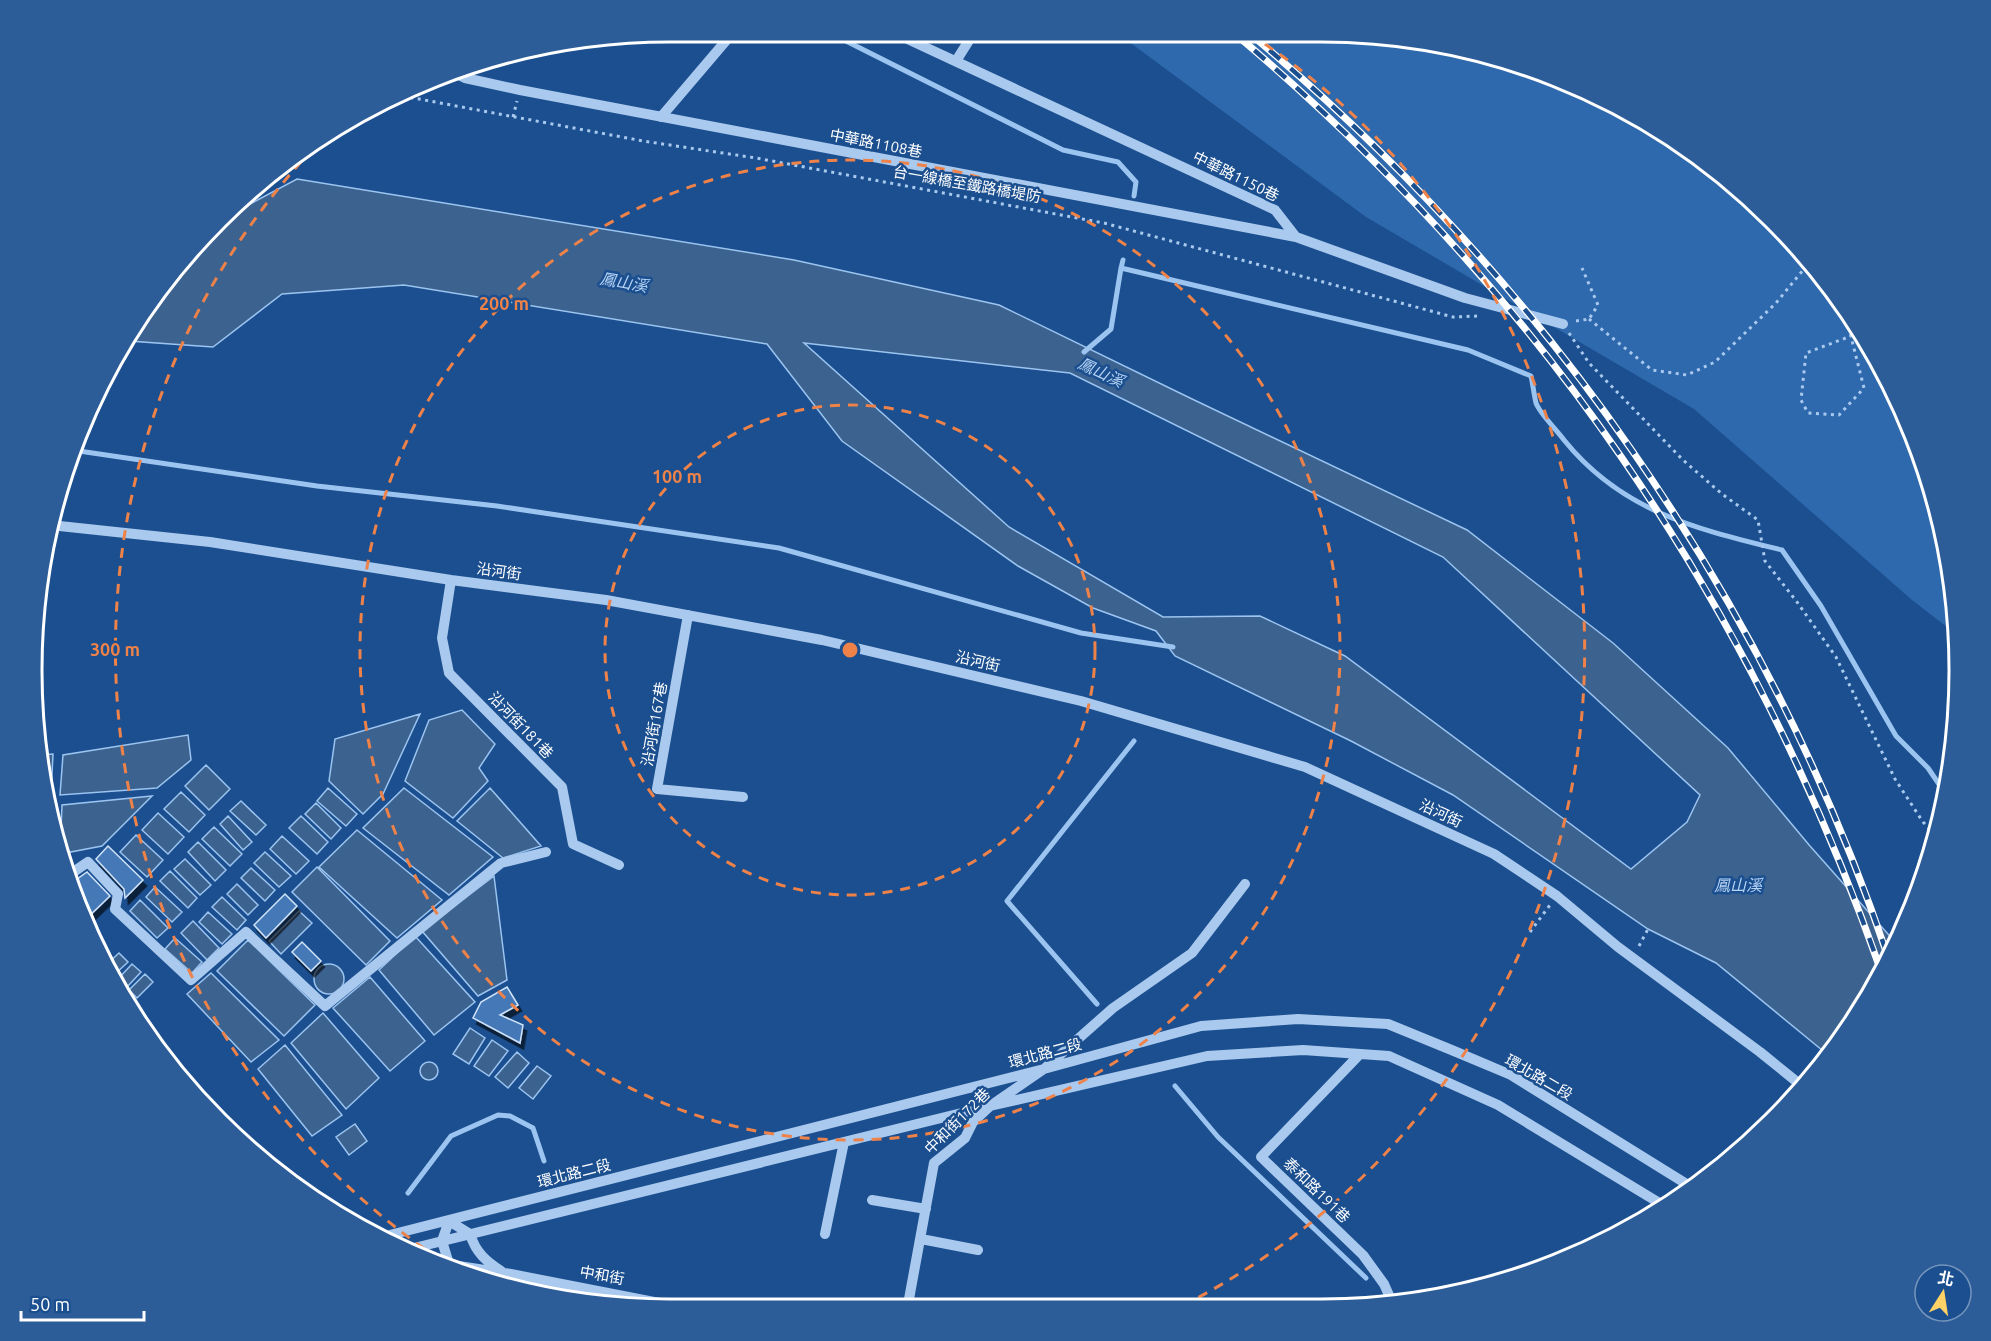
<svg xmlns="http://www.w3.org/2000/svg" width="1991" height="1341" viewBox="0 0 1991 1341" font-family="Ubuntu,'Noto Sans TC',sans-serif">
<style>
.green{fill:#2e69ad}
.water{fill:#3c6290;stroke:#9cc4f0;stroke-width:1.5;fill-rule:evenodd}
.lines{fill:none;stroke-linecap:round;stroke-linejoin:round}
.stream{stroke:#9cc4f0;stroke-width:5}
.building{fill:#4478b7;stroke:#cfe3fa;stroke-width:1.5;filter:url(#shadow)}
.path{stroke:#a9c9ee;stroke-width:3;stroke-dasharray:3 4.5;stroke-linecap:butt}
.minor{stroke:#a9c9ee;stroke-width:10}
.rail-casing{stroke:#fff;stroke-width:7}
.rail{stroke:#1b4f8f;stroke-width:4.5;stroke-dasharray:14;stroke-linecap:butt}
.ring{fill:none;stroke:#ee8249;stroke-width:3;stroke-dasharray:10 8}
.labels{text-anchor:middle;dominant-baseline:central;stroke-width:5;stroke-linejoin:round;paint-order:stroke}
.street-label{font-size:15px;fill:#fff;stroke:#1b4f8f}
.water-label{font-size:16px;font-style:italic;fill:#b5d3f5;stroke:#1b4f8f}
.rim{fill:none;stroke:#fff;stroke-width:3}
.centre{fill:#ee8249;stroke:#1b4f8f;stroke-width:3}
.ring-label{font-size:18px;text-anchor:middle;font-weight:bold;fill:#ee8249;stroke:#1b4f8f;stroke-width:5;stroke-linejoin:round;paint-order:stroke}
</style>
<defs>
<filter id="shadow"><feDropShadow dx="3.5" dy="6" stdDeviation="0" flood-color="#0009"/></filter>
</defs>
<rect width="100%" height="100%" fill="#1b4f8f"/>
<path class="green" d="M1320,32l125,12 158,54 106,65 63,55 80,97 59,111 36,120 9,88 -44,-34 -218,-191 -328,-192 -249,-184z"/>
<path class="water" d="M297,179l497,81 205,45 191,93 277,132 146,113 115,105 82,98 86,97 -44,82 -24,30 -112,-92 -68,-34 -195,-134 -102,-54 -176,-85 -19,-25 -63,-23 -75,-42 -176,-125 -75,-97 -363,-59 -122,9 -69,53 -84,-6 35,-60 58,-62zM804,343l266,30 373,184 257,238 -13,27 -56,47 -286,-213 -85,-40 -97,1 -154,-90z
M462,710l33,34 -16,24 9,13 -35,37 -48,-37 24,-61z
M420,714l-37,80 -20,20 -34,-33 6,-42z
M188,735l3,25 -34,28 -97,7 3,-40z
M53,754l-2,41 -7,1 -3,-41z
M206,765l24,24 -21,21 -24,-24z
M328,788l29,26 -11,12 -29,-25z
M404,788l89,69 -44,38 -86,-67z
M490,788l51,58 -38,12 -46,-37z
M181,792l24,23 -16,17 -25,-23z
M152,796l-50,50 -42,8 2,-49z
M241,801l25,24 -10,10 -26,-24z
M316,803l25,25 -10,11 -26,-25z
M158,813l26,24 -16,17 -26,-24z
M228,816l24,26 -9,8 -23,-26z
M301,816l27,26 -11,12 -28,-26z
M214,827l28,27 -12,12 -28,-27z
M357,830l85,70 -45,38 -78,-71z
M136,835l27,25 -16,17 -27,-25z
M282,836l27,25 -13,13 -26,-25z
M198,842l28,28 -11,11 -27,-29z
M265,852l26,24 -12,11 -25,-24z
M185,859l26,26 -11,10 -26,-26z
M317,867l73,74 -24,24 -74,-73z
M251,868l24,22 -10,11 -24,-23z
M170,871l27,27 -9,10 -28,-27z
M494,876l13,104 -29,16 -56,-65z
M237,884l21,21 -10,10 -21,-21z
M155,887l27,25 -10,10 -26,-25z
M222,897l24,23 -9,10 -25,-23z
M140,900l28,28 -11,10 -27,-27z
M299,911l13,12 -31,31 -12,-13z
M208,912l24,22 -10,10 -23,-22z
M193,921l26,27 -12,12 -26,-27z
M415,936l60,66 -41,33 -55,-65z
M175,938l27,24 -10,11 -27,-24z
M248,940l67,65 -31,31 -67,-65z
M119,953l9,9 -14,13 -8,-10z
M132,964l9,8 -14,15 -9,-8z
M314 979a15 15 0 1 1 30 0a15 15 0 1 1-30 0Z
M211,973l68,67 -28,22 -64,-68z
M145,974l8,8 -16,16 -8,-8z
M370,977l55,64 -35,30 -57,-63z
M323,1013l56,65 -33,31 -55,-66z
M470,1028l15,10 -16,26 -16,-10z
M492,1040l16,11 -19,25 -15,-10z
M285,1045l57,70 -30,21 -54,-67z
M517,1052l12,11 -21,25 -13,-11z
M420 1071a9 9 0 1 1 18 0a9 9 0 1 1-18 0Z
M537,1066l14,10 -18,23 -14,-11z
M355,1124l12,17 -18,14 -13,-18z"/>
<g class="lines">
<path class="stream" d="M834,35l229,115 55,12 18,20 -2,14
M1123,260l-2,8 347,82 63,26c2,9 3,19 5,27 4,11 21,27 28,37 58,72 133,89 218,110l39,56 75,130 32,32 19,28
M1084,352l27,-23 10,-61
M72,450l245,36 180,20 282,42 302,85 92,14
M1097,1004l-90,-103 127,-160
M1175,1086l43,51 148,141
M408,1193l43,-57 47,-21 12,1 23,12 11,33"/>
</g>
<path class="building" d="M108,846l35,34 -18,18 -1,-9 -28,-30z
M87,872l23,24 -25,24 -16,-35z
M285,894l12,12 -31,32 -12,-13z
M302,942l19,19 -10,10 -19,-19z
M507,987l11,18 -18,10 23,10 -3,18 -47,-25 8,-16z"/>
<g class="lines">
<path class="path" d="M403,96l240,45 113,17 348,65 349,94 25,-1
M513,117l4,-16
M1843,305l21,83 -25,27 -31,-2 -7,-13 5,-47 45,-17
M1589,319l63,51 35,5 28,-13 61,-59 32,-39 3,1
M1576,321l13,-2 9,-14 -16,-37
M1569,333l20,30 94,97 39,34 36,26 7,41 32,41 39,55 59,122 28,43 12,13
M1530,932l20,-27
M1639,946l9,-17"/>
<path class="minor" d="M899,35l376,175 21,27
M956,61l17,-27
M453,72l12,6 55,12 776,147 169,61 98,26
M661,117l69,-81
M50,525l160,17 241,38 155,20 216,40 259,61 224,66 189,87 63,42 61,51 142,105 42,34
M451,580l-9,58 7,35 113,114 11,57 46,21
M688,615l-31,174 86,8
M66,877l22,-15 30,32 -3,15 76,71 55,-48 79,74 176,-143 45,-11
M1360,1054l-99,103 102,98 21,29 8,18
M872,1200l54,9
M449,1221l21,13c6,19 16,27 31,37
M825,1234l19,-92
M378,1238l666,-169 157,-43 97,-7 90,5 66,27 57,24 182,113
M921,1239l57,11
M406,1250l584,-144 217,-50 96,-6 86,6 109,49 168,102
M449,1264l-7,-23 7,-20
M452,1265l59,9 184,36
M907,1310l27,-147 31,-25 8,-16 17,-16 54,-37 69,-61 79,-55 53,-69"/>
<defs>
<path id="rail" d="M1233,32c304,257 516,564 648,939
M1248,32c292,243 519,565 640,925"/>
</defs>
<use href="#rail" class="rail-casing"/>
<use href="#rail" class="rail"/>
</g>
<g class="ring">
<circle cx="850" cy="650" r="245"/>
<circle cx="850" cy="650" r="490"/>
<path d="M439 1259A735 735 0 0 1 326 135M1250 34A735 735 0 0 1 1178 1308"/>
</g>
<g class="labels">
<g class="street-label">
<text transform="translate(876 143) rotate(11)">中華路1108巷</text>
<text transform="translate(1236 176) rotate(26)">中華路1150巷</text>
<text transform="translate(967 184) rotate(10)">台一線橋至鐵路橋堤防</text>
<text transform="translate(499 571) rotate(8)">沿河街</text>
<text transform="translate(978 661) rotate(13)">沿河街</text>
<text transform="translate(654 724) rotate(-80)">沿河街167巷</text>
<text transform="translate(521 725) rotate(46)">沿河街181巷</text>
<text transform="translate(1441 813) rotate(25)">沿河街</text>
<text transform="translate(1045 1053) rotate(-15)">環北路二段</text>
<text transform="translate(1539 1077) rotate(30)">環北路二段</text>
<text transform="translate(957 1121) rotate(-45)">中和街172巷</text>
<text transform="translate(574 1173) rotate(-14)">環北路二段</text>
<text transform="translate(1317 1190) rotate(44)">泰和路191巷</text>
<text transform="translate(602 1275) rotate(10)">中和街</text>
</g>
<g class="water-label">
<text transform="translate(624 282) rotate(10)">鳳山溪</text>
<text transform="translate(1101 372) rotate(25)">鳳山溪</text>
<text x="1738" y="885">鳳山溪</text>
</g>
</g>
<path d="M0 0H1991V1341H0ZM670 42H1321A628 628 0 0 1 1949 670V671A628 628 0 0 1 1321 1299H670A628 628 0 0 1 42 671V670A628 628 0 0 1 670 42Z" fill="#2d5d98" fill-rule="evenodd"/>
<path class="rim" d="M670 42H1321A628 628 0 0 1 1949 670V671A628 628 0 0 1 1321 1299H670A628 628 0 0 1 42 671V670A628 628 0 0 1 670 42Z"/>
<circle cx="850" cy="650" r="9" class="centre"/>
<g class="ring-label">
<text x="504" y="310">200 m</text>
<text x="677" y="483">100 m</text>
<text x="115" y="656">300 m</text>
</g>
<g transform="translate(1943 1293) rotate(12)"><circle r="28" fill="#1b4f8f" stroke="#7695bc" stroke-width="1.5"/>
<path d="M0-4.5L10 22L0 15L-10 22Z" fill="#ffd166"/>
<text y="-9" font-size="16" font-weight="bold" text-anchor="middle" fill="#ffffff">北</text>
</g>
<path d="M21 1311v9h123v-9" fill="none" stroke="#ffffff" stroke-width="3"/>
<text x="30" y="1311" font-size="18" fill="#ffffff" stroke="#1b4f8f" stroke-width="4.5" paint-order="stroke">50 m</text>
</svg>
